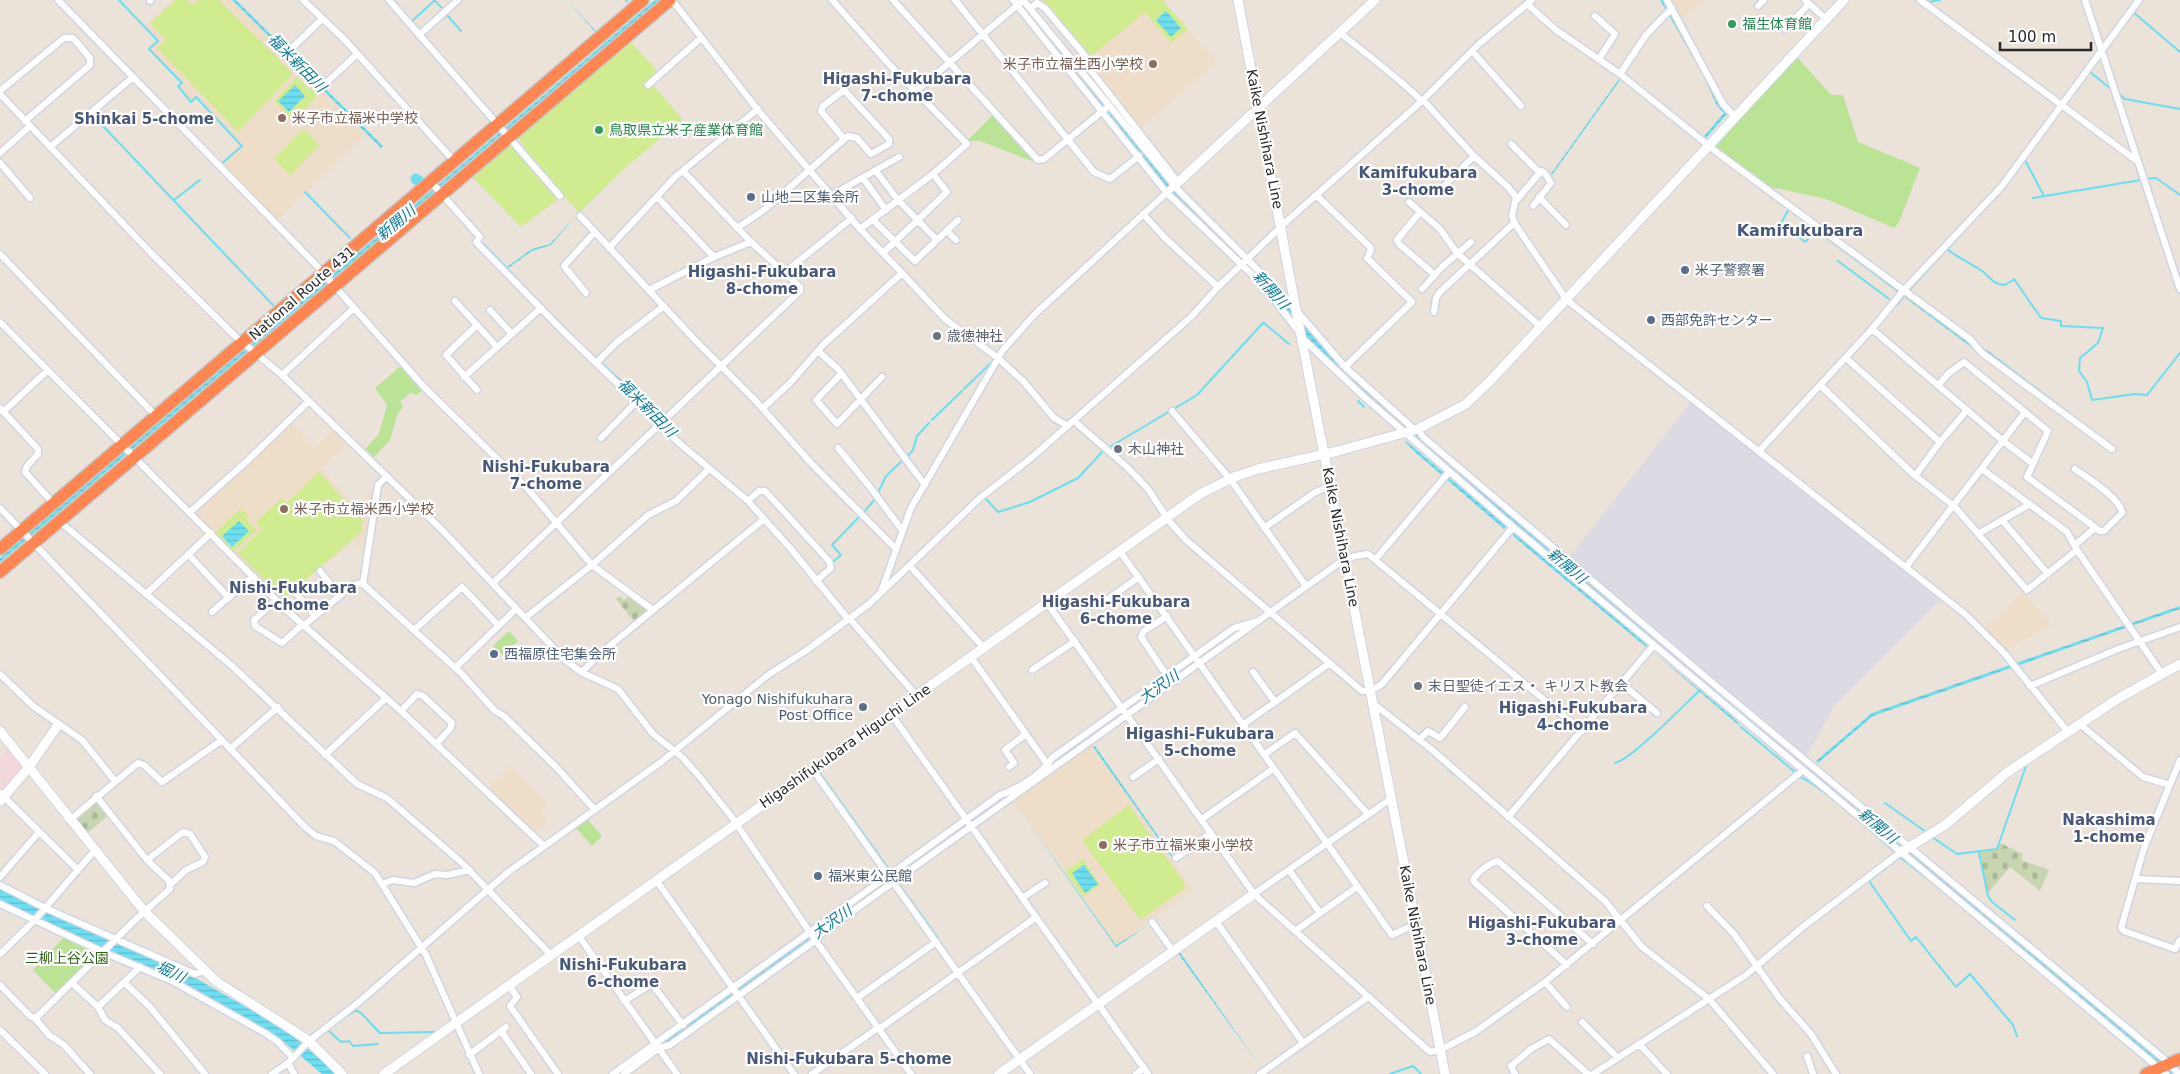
<svg xmlns="http://www.w3.org/2000/svg" width="2180" height="1074" viewBox="0 0 2180 1074" font-family="'DejaVu Sans','Noto Sans JP',sans-serif">
<style>
.industrial{fill:#dcdbe3}
.education{fill:#eeddc9}
.medical{fill:#f3d7dc}
.grass{fill:#bae395}
.cemetery{fill:url(#cemetery-stones)}
.pitch{fill:#d1eb91}
.water{fill:url(#water-rules)}
.lines{fill:none;stroke-linecap:round;stroke-linejoin:round}
.stream{stroke:#6bdef0;stroke-width:2}
.river{stroke:#6bdef0;stroke-width:11}
.street-casing{stroke:#cfd5e2;stroke-width:9}
.secondary-casing{stroke:#cfd5e2;stroke-width:11}
.highway-casing{stroke:#c3c3c3;stroke-width:14}
.street{stroke:#fff;stroke-width:6}
.secondary{stroke:#fff;stroke-width:9}
.highway{stroke:#ff8551;stroke-width:11}
.leisure-dot{fill:#2e9e5b;stroke:#fff;stroke-width:2}
.education-dot{fill:#8d6e63;stroke:#fff;stroke-width:2}
.service-dot{fill:#5c6f8a;stroke:#fff;stroke-width:2}
.worship-dot{fill:#6b7280;stroke:#fff;stroke-width:2}
.labels{text-anchor:middle;dominant-baseline:central;stroke-width:4.5;stroke-linejoin:round;paint-order:stroke}
.leisure-label{font-size:14px;fill:#27864d;stroke:#fff;text-anchor:start}
.education-label{font-size:14px;fill:#785e54;stroke:#fff;text-anchor:start}
.street-label{font-size:14px;fill:#292929;stroke:#fff}
.service-label{font-size:14px;fill:#4e5e75;stroke:#fff;text-anchor:start}
.worship-label{font-size:14px;fill:#5b616d;stroke:#fff;text-anchor:start}
.park-label{font-size:14px;fill:#336619;stroke:#fff}
.water-label{font-size:15px;font-style:italic;fill:#0c7c9a;stroke:#fff}
.neighbourhood-label{font-size:15px;font-weight:bold;fill:#49587a;stroke:#fff}
.quarter-label{font-size:16px;font-weight:bold;fill:#49587a;stroke:#fff}
</style>
<defs>
<pattern id="cemetery-stones" width="16" height="16" patternUnits="userSpaceOnUse" patternTransform="scale(1.25)"><rect width="16" height="16" fill="#c8d5b1"/><path d="M2 7V4a2 2 0 0 1 4 0v3zM10 15v-3a2 2 0 0 1 4 0v3z" fill="#acb798"/></pattern>
<pattern id="water-rules" width="6" height="5" patternUnits="userSpaceOnUse" patternTransform="scale(1.25)"><rect width="6" height="5" fill="#6bdef0"/><path d="M0 2.5h6" fill="none" stroke="#5dbece"/></pattern>
</defs>
<rect width="100%" height="100%" fill="#ebe2da"/>
<path class="industrial" d="M1691,402l250,197 -107,107 -28,52 -236,-199v-3z"/>
<path class="education" d="M173,0h58l135,135 -90,86 -55,-57 21,-18 -46,-49 -5,4 -13,-15 4,-3 -33,-34 9,-9 -13,-14z
M1042,0h121l54,62 -76,66 -50,-62 1,-10 -5,-1z
M1671,0h34l-21,16 -5,-1z
M290,421l24,27 18,-18 15,15 -26,23 35,38 19,-18 -10,65 -12,-11 -73,59 -87,-88z
M2024,592l28,33 -47,25 -21,-22z
M1091,744l102,146 -76,55 -104,-145 39,-25z
M510,766l39,38 -9,8 8,9 -15,12 -46,-44z"/>
<path class="medical" d="M9,748l13,17v4l-18,21h-3l-1,-32z"/>
<path class="grass" d="M654,0l-145,123 -2,-2 103,-88z
M657,2l2,3 -102,87 -45,35z
M1796,56l35,39h12l15,47 62,26 -21,54 -5,6 -68,-29 -60,-13 -51,-39z
M993,115l41,47 -54,-21h-13z
M435,191l1,3 -54,48 -45,32z
M240,358l3,2 -64,54 -46,35z
M402,365l22,24 -8,6 -5,-3 -11,10 3,5 -6,8 -7,25 -16,17 -9,-8 14,-15 8,-29 -12,-17z
M123,458l2,2 -50,43 -43,32z
M509,631l9,10 -16,14 -9,-9z
M586,818l16,18 -10,10 -18,-20z
M64,937l32,14 1,2 -41,41 -23,-24z"/>
<path class="cemetery" d="M630,595l21,15 -15,14 -20,-25 4,-3 4,4z
M94,801l4,1 10,14 -21,17 -10,-12v-4z
M2000,843l23,11 -2,6 28,10 -9,21 -30,-24 -22,26 -9,-41 18,-2z"/>
<path class="pitch" d="M176,0h10l6,4 8,-4h19l73,72 -1,4 -53,56 -81,-84 9,-8 -16,-17z
M1043,0h119l26,29 -17,14 -26,-31 -52,43 -5,-1z
M631,42l28,31 -10,7 34,40 -57,47 -47,46 -57,-65 2,-2 -6,-8z
M297,77l13,13 3,-3 7,6 -20,20 -4,-3 -7,6 -15,-15z
M303,129l17,16 -30,30 -16,-16z
M511,144l47,55 -37,28 -48,-49z
M319,472l44,48 -2,12 -78,67 -45,-46 24,-24 -6,-7 26,-24 5,5z
M240,509l9,6 -3,4 11,11 -24,22 -18,-19z
M1129,805l56,79v4l-45,32 -58,-80z
M1083,859l17,26 -17,12 -18,-26z"/>
<path class="water" d="M232,0h4l147,146 -2,2z
M567,0l39,42 49,-42h4l-659,562v-4l605,-515z
M1015,0h5l154,190 100,99 62,73 81,73 744,623 15,16h-6l-29,-24 -754,-635 -74,-69 -37,-49 -112,-111z
M1660,0h4l41,72 16,35 6,7 -21,24 -2,-2 20,-23 -7,-7 -14,-31z
M1166,11l15,17 -10,9 -15,-17z
M1619,79l1,1 -68,95 -1,-1z
M295,85l10,11 -16,16 -11,-11z
M1712,150l189,140 115,-117 -12,16 -98,106 66,49 15,6 77,58 9,13 36,29 -38,-27 -86,-70 -14,-6 -254,-190 -6,-5z
M576,216l-25,29 -19,6 -24,17 60,63 72,66 41,44 68,56 37,43 -34,-37 -93,-82 -25,-26 -43,-39 -110,-112 1,-2 2,1 23,24 25,-18 18,-5z
M1406,441l100,85 -2,3 -88,-76 -11,-11z
M239,521l10,10 -17,16 -10,-11z
M1514,533l134,112 -2,2 -133,-111z
M2180,606v3l-307,107 -55,47 -2,-2 56,-48z
M1241,627l2,4 -187,133 -3,-4z
M1652,651l83,68 7,9z
M1095,746l78,111 -1,1 -79,-111z
M999,798l3,4 -339,244 -1,-4 143,-101 10,-11z
M1015,804l101,141 33,-20 -33,22z
M1084,865l14,19 -13,9 -13,-20z
M0,887l180,82 107,62 50,43h-15l-45,-38 -105,-58 -143,-62 -29,-15z
M1179,951l83,118 -85,-117z"/>
<g class="lines">
<path class="stream" d="M119,0l39,41 -9,8 33,34 -4,3 13,16 5,-5 46,49 -21,18
M434,0l9,9
M626,0l1,1
M1928,2l12,-2
M2133,12l47,40
M446,14l15,17
M411,22l24,-22
M2090,72l21,17
M2118,93l7,6 55,10
M103,126l170,179
M2025,160l19,36
M2136,165l4,15
M2146,179l10,-1 24,17
M305,192l45,46
M2033,198l108,-18
M174,200l26,-20
M1789,209l-8,14 24,19 3,-3
M1947,249c11,9 23,14 35,22 8,6 11,14 23,14l9,-6 27,39 20,3v5l42,2 -5,15 -18,15 -1,13 8,11 5,18 43,-6 12,1 33,-42
M1838,261l51,38
M1897,305l8,-10
M964,389l27,-26
M1358,401l6,6
M932,420l30,-29
M1108,448l89,-53 65,-71 2,-1 25,21
M907,457l6,-7 4,-14 12,-13
M877,495l9,-19 16,-15
M985,498l13,14 32,-10 48,-24 25,-27
M864,512l11,-13
M833,562l8,-7 -9,-10 29,-30
M816,577l11,-10
M1741,727l54,45
M1425,748l10,9
M1442,763l13,12
M1615,763c15,-2 70,-59 85,-73
M820,773l68,95
M1799,777c13,1 81,62 96,75
M1885,803l41,29
M1753,816l12,-11
M1932,837l25,17 40,-5 30,-86
M1979,853l9,43 4,6 23,18
M1925,877l-25,-20 -31,24 42,60 5,-4 40,50 14,-13 43,51 4,11
M899,884l39,54
M1641,907l12,-10
M940,942l6,9
M1503,1016l17,-12
M338,1022l18,-12 6,4 18,19 55,-1
M328,1030l13,12 8,-1 4,5 25,-2
M1390,1074l23,-8 8,8"/>
<path class="river" d="M416,179l3,2"/>
<defs>
<path id="street" d="M58,0l258,265 109,123 101,99 66,78 61,45
M303,0l41,39 110,122
M389,0l171,196
M672,0l85,109 103,120 42,44 43,46 53,39 26,24 30,36 14,8
M832,0l56,63 79,81 -34,30 -73,55
M893,0l145,160 6,-1 61,-50
M955,0l139,172 16,7 29,-23
M1013,0l153,192 98,94 34,45
M1023,0l157,192 105,105 60,70 70,63
M1667,0l56,104 12,13
M1805,0l21,19
M1920,0l217,161
M2085,0l95,289
M150,1l1,-1
M1527,4l29,26 64,44 99,80 251,185 12,14 130,96
M1758,6l6,-6
M1030,9l7,-6 8,5 41,49 2,10 90,115
M1595,16l20,18 -16,25
M1782,26l3,3 24,-25
M1340,33c28,22 56,43 82,68
M419,35l39,-35
M289,51l33,-32
M1472,51l49,55
M1620,74l26,-39 26,-27
M324,85l33,-31
M648,85l53,-47
M0,91l64,-53h9l17,20v7l-65,56
M916,91l104,-88
M0,94l150,158 85,84 47,39 160,155 123,130 16,12 37,17 35,45 29,23 17,19 32,40 80,118 100,140
M1423,100l50,55 35,32 8,10 -4,19 3,8 51,75 7,6 392,309 40,40 63,78
M1511,144l29,29
M50,147l82,-69
M0,153l30,-27
M0,163l30,35
M876,171l22,29 39,40
M863,178l23,32
M431,182l49,55 -4,5 89,91 113,109 70,59 43,48 57,70
M1441,189l33,-33
M832,195l67,-38
M1317,196l53,51 1,3 -4,8 45,44 -67,65
M657,197l57,60 37,-15
M1539,197l27,28
M1516,201l25,-30 3,1 7,11 -18,23
M1409,202l31,27 17,24 83,73
M1420,212l-23,28 2,4 36,31
M1143,214l22,24 53,49
M580,216l115,124 59,59 56,63 86,87
M873,220l42,41 43,-41
M737,228l27,-18 84,-74 9,2 14,16 18,-10v-5l-45,-49 -21,16 -2,5 23,28
M947,231l9,9
M609,248l66,-71 83,-68
M883,253l64,-61 -14,-18
M0,254l156,162
M784,273l68,-55
M1422,289l20,-22 29,-25
M649,290l65,-33
M586,293l-22,-27 30,-33
M455,301l42,46
M490,310l22,24
M1434,312l2,-14 4,-6 74,-69
M0,322l286,288 115,101 143,135
M1872,329l131,112 29,22
M1302,338l60,57 151,132 653,547
M818,351l20,18 87,116
M1846,358l94,84 -25,34
M596,363l21,-21 47,-36
M841,374l-25,26 21,24 45,-47
M282,375l72,-67
M464,377l77,-69
M1821,386l92,88 41,32 73,84 50,-40
M477,390l-31,-35 31,-30
M0,408l38,41v5l-11,12 -2,6 28,31
M763,408l27,-25 33,-38 79,-72
M1172,411l58,68 76,107
M3,412l45,-42
M2025,412l23,19 -21,46 73,54h4l18,-18c0,-14 -36,-36 -47,-44
M1074,421l53,46 21,22 21,32 17,19 176,151h9l11,-7 131,-157
M1418,429l5,8 298,253 442,368 16,16
M601,438l36,-37
M1940,442l27,-32
M838,448l32,39 32,43
M1759,451l113,-122 31,-38 99,-105 137,-186
M1982,469l85,63 10,18 85,124
M387,476l-9,9 -15,99 98,89 34,38 9,5 53,52 38,42
M748,501l11,-10h6l64,70 2,7 -15,13
M0,508l305,319 11,9 18,5 41,32 51,82 53,119
M190,512l57,-51 62,-60
M2002,520l46,54
M59,521l172,144 126,119 30,14 74,64 90,93
M1264,528l50,-35 17,-8
M1978,534l52,-30
M2075,545l20,-17
M1119,550l273,385 24,-11
M188,554l41,44
M1375,560l74,-88
M910,566l73,81
M1906,567l119,-155 -61,-50 -15,11 -11,12
M320,571l20,25
M493,583l307,-292v-4l-50,-46 -67,-70
M295,592l20,24
M881,592l30,-84 92,-158 31,-35 140,-129
M146,594l65,-61
M276,600l-22,20 1,6 27,17 20,-18
M1104,602l35,-25
M1047,603l207,291 176,158 10,-2 35,-18 70,-50 257,-211
M212,612l41,-36
M1167,616l-23,15 -3,6 26,39
M525,618l67,-53 56,-50 28,-14 33,-32
M849,618l67,77
M303,626l50,-41 9,-2
M414,630l48,-43 36,38
M971,657l79,111
M455,668l61,-59
M1032,670l43,-29
M582,672l19,-19 163,-134
M1253,672l22,30
M0,674l33,32 49,34 33,41
M1621,683l36,30
M2030,686l88,-37 62,-22
M1374,704l57,45 174,152 37,46 67,52 64,75
M401,711l16,-17 6,2 29,27 -2,6 -14,15
M891,714l257,360
M1244,724l86,-61
M2081,725l62,52 27,8
M1419,740l9,-9 12,7 25,-31
M230,749l48,-42
M1265,754l30,-21 72,80
M325,755l61,-57
M2180,760l-36,88 -23,80 3,3 51,18 5,-9
M1009,767l5,-4 -9,-13 21,-16
M813,770l217,304
M1133,777l26,-18
M0,793l78,77
M1508,817l145,-171
M71,819l67,-56 6,2 18,17 60,-42
M1202,819l71,-50
M1176,858l35,-25
M147,860l36,-28 7,2 15,23 -2,5 -17,8 -15,14
M1289,870l31,43
M0,877l39,-45
M2136,879l44,2
M656,880l138,194
M382,884l11,-4 21,3 21,-9 12,1 23,-5
M0,885l45,23 150,66 10,-3
M1254,894l138,-96
M1022,898l23,-15
M0,904l103,48 69,29 93,52 13,9 15,16
M1707,906l27,28 46,65 31,35 25,40
M1215,920l88,123
M1152,922l21,29
M1295,931l62,-44
M578,935l99,139
M0,954l34,-33 61,-71
M1567,965l-94,-84c2,-8 17,-18 25,-20l95,83
M1545,982l22,25
M72,983l26,24 42,-40
M125,983l25,24 55,67
M0,985l31,32h6l98,-97 35,-31 -1,-8 -22,-21 -51,-64
M509,985l8,12 -7,9 48,68
M857,998l79,-56
M624,1001l28,-17 31,41
M98,1007l7,13 13,8 42,46
M34,1017l15,18 15,10 26,29
M1582,1022l36,36
M879,1029l156,-111
M0,1030l45,44
M501,1031l30,43
M1639,1044l28,30
M469,1055l37,-28
M1807,1056l6,18
M288,1063l6,11
M272,1074l16,-11 21,-22 50,-39 148,-129 154,-111 107,-87 39,-25 62,-46 111,-106 50,-39 162,-143 26,-29 69,-66 135,-120 57,-57 53,-44
M613,1074l387,-279c18,-6 42,-21 52,-37l182,-130 24,-7
M624,1074l35,-26 11,-3 146,-105 5,-6 518,-371 16,-7 13,-2 214,177
M812,1074l66,-46
M1136,1074l8,-6
M1260,1074l108,-77
M1515,1074l-4,-8 20,-17 18,-10 39,35
M1593,1074l153,-99 58,-49 97,-74"/>
<path id="secondary" d="M1238,0l58,310 149,764
M1174,186l201,-186
M0,731l144,180 73,71 74,47 18,12 33,33
M0,801l29,-34 29,-42
M1901,852l44,-27 64,-54 110,-73 61,-34
M384,1074l816,-580 34,-17 24,-8 80,-18 80,-22 48,-25 26,-25 352,-379
M999,1074l255,-180"/>
<path id="highway" d="M0,549l643,-549
M0,572l670,-572
M2146,1074l34,-15"/>
</defs>
<use href="#street" class="street-casing"/>
<use href="#secondary" class="secondary-casing"/>
<use href="#highway" class="highway-casing"/>
<use href="#street" class="street"/>
<use href="#secondary" class="secondary"/>
<use href="#highway" class="highway"/>
</g>
<g class="leisure-dot">
<circle cx="1732" cy="24" r="5"/>
<circle cx="599" cy="130" r="5"/>
</g>
<g class="education-dot">
<circle cx="1153" cy="64" r="5"/>
<circle cx="282" cy="118" r="5"/>
<circle cx="284" cy="509" r="5"/>
<circle cx="1103" cy="845" r="5"/>
</g>
<g class="service-dot">
<circle cx="751" cy="197" r="5"/>
<circle cx="1685" cy="270" r="5"/>
<circle cx="1651" cy="320" r="5"/>
<circle cx="494" cy="654" r="5"/>
<circle cx="863" cy="707" r="5"/>
<circle cx="818" cy="876" r="5"/>
</g>
<g class="worship-dot">
<circle cx="937" cy="336" r="5"/>
<circle cx="1118" cy="449" r="5"/>
<circle cx="1418" cy="686" r="5"/>
</g>
<g class="labels">
<g class="leisure-label">
<text x="1742" y="24">福生体育館</text>
<text x="609" y="130">鳥取県立米子産業体育館</text>
</g>
<g class="education-label">
<text x="1143" y="64" text-anchor="end">米子市立福生西小学校</text>
<text x="292" y="118">米子市立福米中学校</text>
<text x="294" y="509">米子市立福米西小学校</text>
<text x="1113" y="845">米子市立福米東小学校</text>
</g>
<g class="street-label">
<text transform="translate(1265 139) rotate(79)">Kaike Nishihara Line</text>
<text transform="translate(302 293) rotate(-41)">National Route 431</text>
<text transform="translate(1341 537) rotate(79)">Kaike Nishihara Line</text>
<text transform="translate(845 746) rotate(-35)">Higashifukubara Higuchi Line</text>
<text transform="translate(1418 935) rotate(79)">Kaike Nishihara Line</text>
</g>
<g class="service-label">
<text x="761" y="197">山地二区集会所</text>
<text x="1695" y="270">米子警察署</text>
<text x="1661" y="320">西部免許センター</text>
<text x="504" y="654">西福原住宅集会所</text>
<text x="853" y="699" text-anchor="end">Yonago Nishifukuhara<tspan x="853" dy="16">Post Office</tspan></text>
<text x="828" y="876">福米東公民館</text>
</g>
<g class="worship-label">
<text x="947" y="336">歳徳神社</text>
<text x="1128" y="449">木山神社</text>
<text x="1428" y="686">末日聖徒イエス・ キリスト教会</text>
</g>
<g class="park-label">
<text x="67" y="958">三柳上谷公園</text>
</g>
<g class="water-label">
<text transform="translate(297 63) rotate(45)">福米新田川</text>
<text transform="translate(396 223) rotate(-40)">新開川</text>
<text transform="translate(1271 290) rotate(48)">新開川</text>
<text transform="translate(647 408) rotate(45)">福米新田川</text>
<text transform="translate(1567 566) rotate(40)">新開川</text>
<text transform="translate(1159 687) rotate(-36)">大沢川</text>
<text transform="translate(1878 826) rotate(40)">新開川</text>
<text transform="translate(832 922) rotate(-36)">大沢川</text>
<text transform="translate(171 972) rotate(26)">堀川</text>
</g>
<g class="neighbourhood-label">
<text x="897" y="79">Higashi-Fukubara<tspan x="897" dy="17">7-chome</tspan></text>
<text x="144" y="119">Shinkai 5-chome</text>
<text x="1418" y="173">Kamifukubara<tspan x="1418" dy="17">3-chome</tspan></text>
<text x="762" y="272">Higashi-Fukubara<tspan x="762" dy="17">8-chome</tspan></text>
<text x="546" y="467">Nishi-Fukubara<tspan x="546" dy="17">7-chome</tspan></text>
<text x="293" y="588">Nishi-Fukubara<tspan x="293" dy="17">8-chome</tspan></text>
<text x="1116" y="602">Higashi-Fukubara<tspan x="1116" dy="17">6-chome</tspan></text>
<text x="1573" y="708">Higashi-Fukubara<tspan x="1573" dy="17">4-chome</tspan></text>
<text x="1200" y="734">Higashi-Fukubara<tspan x="1200" dy="17">5-chome</tspan></text>
<text x="2109" y="820">Nakashima<tspan x="2109" dy="17">1-chome</tspan></text>
<text x="1542" y="923">Higashi-Fukubara<tspan x="1542" dy="17">3-chome</tspan></text>
<text x="623" y="965">Nishi-Fukubara<tspan x="623" dy="17">6-chome</tspan></text>
<text x="849" y="1059">Nishi-Fukubara 5-chome</text>
</g>
<g class="quarter-label">
<text x="1800" y="230">Kamifukubara</text>
</g>
</g>
<path d="M2000 42v8h91v-8" fill="none" stroke="#292929" stroke-width="2.5"/>
<text x="2008" y="42" font-size="15" fill="#292929" stroke="#ffffff" stroke-width="4" paint-order="stroke">100 m</text>
</svg>
